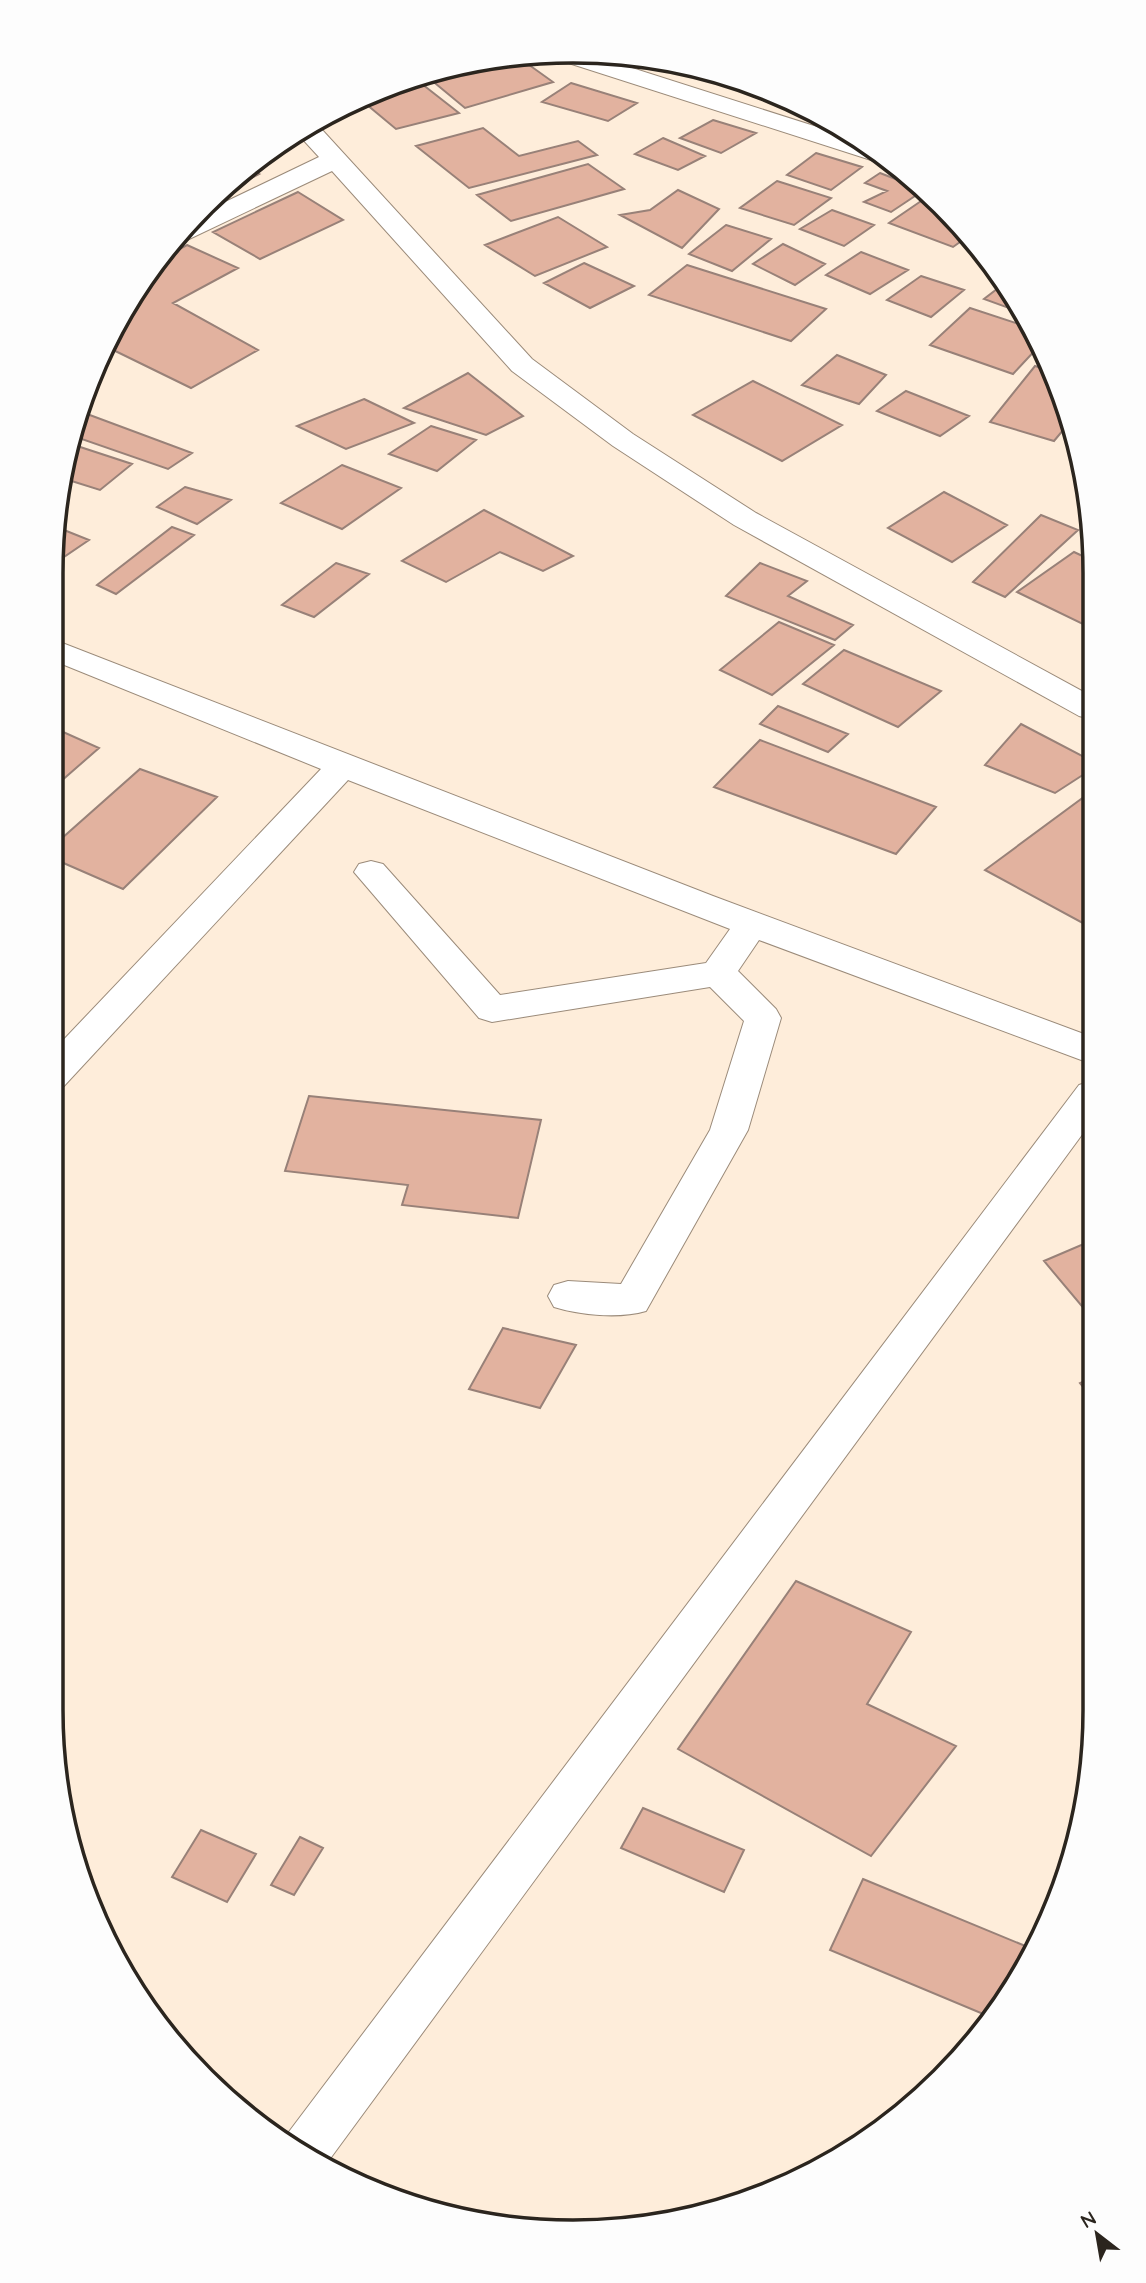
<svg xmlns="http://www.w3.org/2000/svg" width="1146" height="2283" viewBox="0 0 1146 2283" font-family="Quicksand,sans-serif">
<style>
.building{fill:#e2b29f;stroke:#988178;stroke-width:2}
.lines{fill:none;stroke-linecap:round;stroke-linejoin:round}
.street-casing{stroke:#9b8b7a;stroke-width:2}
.street{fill:#fff;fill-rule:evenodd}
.rim{fill:none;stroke:#2b251e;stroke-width:3.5}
</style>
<rect width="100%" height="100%" fill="#feedda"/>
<path class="building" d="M486,60l11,9 28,-7 28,20 -88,26 -41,-34z
M708,68l74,28 -7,4 -75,-27z
M413,77l46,36 -63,16 -36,-30z
M571,83l66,20 -29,18 -66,-19z
M713,120l43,13 -35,20 -41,-15z
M483,128l36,28 59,-15 19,14 -128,33 -53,-42z
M663,138l42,18 -27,14 -43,-16z
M816,153l46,14 -31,23 -44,-15z
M588,164l36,25 -113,32 -34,-26z
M246,168l13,6 -47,24 16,-17z
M880,173l44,17 -33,22 -27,-10 23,-11 -22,-8z
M777,181l54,17 -37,27 -54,-17z
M678,190l41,19 -37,39 -62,-33 30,-5z
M298,192l45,28 -83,39 -47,-27z
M924,199l13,4 30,34 -14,10 -64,-24z
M832,210l42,15 -30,21 -44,-17z
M558,217l49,30 -72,29 -50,-31z
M726,225l45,14 -39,32 -43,-17z
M783,244l42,20 -30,21 -42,-21z
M187,245l51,23 -65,35 85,47 -67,38 -88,-43 51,-82z
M861,252l47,18 -38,24 -44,-19z
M584,263l50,23 -44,22 -46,-25z
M687,265l139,44 -35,32 -142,-46z
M921,276l43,14 -33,27 -44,-17z
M1006,282l1,1 16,30 -39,-14z
M970,308l61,20 9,17 -27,29 -83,-29z
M837,355l49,20 -27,29 -57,-19z
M1035,366l20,6 14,51 -15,18 -64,-19z
M468,373l55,43 -37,19 -82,-27z
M753,381l89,44 -60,36 -89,-46z
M906,391l63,25 -29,20 -63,-25z
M364,399l50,24 -68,26 -49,-23z
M79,411l113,42 -24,16 -98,-34z
M431,426l45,14 -39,31 -48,-17z
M68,443l64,21 -32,26 -38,-12z
M342,465l59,23 -59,41 -61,-26z
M185,487l46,13 -34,24 -40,-17z
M944,492l63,33 -55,37 -64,-34z
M484,510l89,46 -30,15 -43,-19 -54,30 -44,-21z
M1041,515l37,15 -73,67 -32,-15z
M54,526l35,14 -37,25v-26z
M172,527l22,8 -78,59 -19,-9z
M1074,552l17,8v68l-74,-36z
M336,563l33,11 -55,43 -32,-12z
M760,563l47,18 -19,15 65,29 -18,15 -109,-44z
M779,622l55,23 -62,50 -52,-25z
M844,650l97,41 -43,36 -95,-43z
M778,706l70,28 -20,18 -68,-28z
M1021,724l71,37v8l-37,24 -70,-28z
M52,727l47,21 -47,41z
M760,740l176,67 -40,47 -182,-67z
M140,769l77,28 -94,92 -71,-31v-11z
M1092,791v137l-107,-58z
M309,1096l232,24 -23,98 -116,-13 6,-20 -123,-14z
M1093,1240v68l-7,3 -42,-50z
M503,1328l73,17 -36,63 -71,-19z
M1093,1377v22l-13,-16z
M796,1581l115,51 -44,72 89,42 -85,110 -193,-107z
M643,1808l101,42 -20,42 -103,-44z
M201,1830l55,24 -29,48 -55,-25z
M300,1837l23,11 -29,47 -23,-10z
M863,1879l172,71 -47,66 -158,-66z"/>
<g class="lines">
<defs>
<path id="street" d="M585,53l270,86 31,20 -9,3 -9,-3 -315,-101 -3,-4z
M314,121l218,238 101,75 123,79 335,183v23l-12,-3 -345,-191 -121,-79 -101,-75 -180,-200 -145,69 -15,1 24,-25 123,-59 -23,-25z
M52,639l661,257 379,141v27l-333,-124 -21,31 38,38 5,9 -33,112 -102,181c-27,8 -66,4 -92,-4l-6,-11 6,-11 14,-4 53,3 89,-154 34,-109 -34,-34 -218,35 -13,-4 -125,-146 5,-8 12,-3 12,3 117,131 206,-32 24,-34 -382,-149 -284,306 -13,4v-37l270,-284 -269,-109z
M1092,1081v40l-768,1046 -12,-5 -30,-21 797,-1056z"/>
</defs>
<use href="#street" class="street-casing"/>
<use href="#street" class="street"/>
</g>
<path d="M0 0H1146V2283H0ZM573 63H573A510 510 0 0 1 1083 573V1710A510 510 0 0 1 573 2220H573A510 510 0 0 1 63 1710V573A510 510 0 0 1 573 63Z" fill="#fdfdfd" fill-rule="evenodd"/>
<path class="rim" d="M573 63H573A510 510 0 0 1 1083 573V1710A510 510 0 0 1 573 2220H573A510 510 0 0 1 63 1710V573A510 510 0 0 1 573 63Z"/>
<g transform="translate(1097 2234) rotate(329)" stroke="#fdfdfd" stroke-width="5" paint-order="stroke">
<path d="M0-5L12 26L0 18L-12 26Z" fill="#2b251e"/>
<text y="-10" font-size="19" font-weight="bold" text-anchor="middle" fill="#2b251e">N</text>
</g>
</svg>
